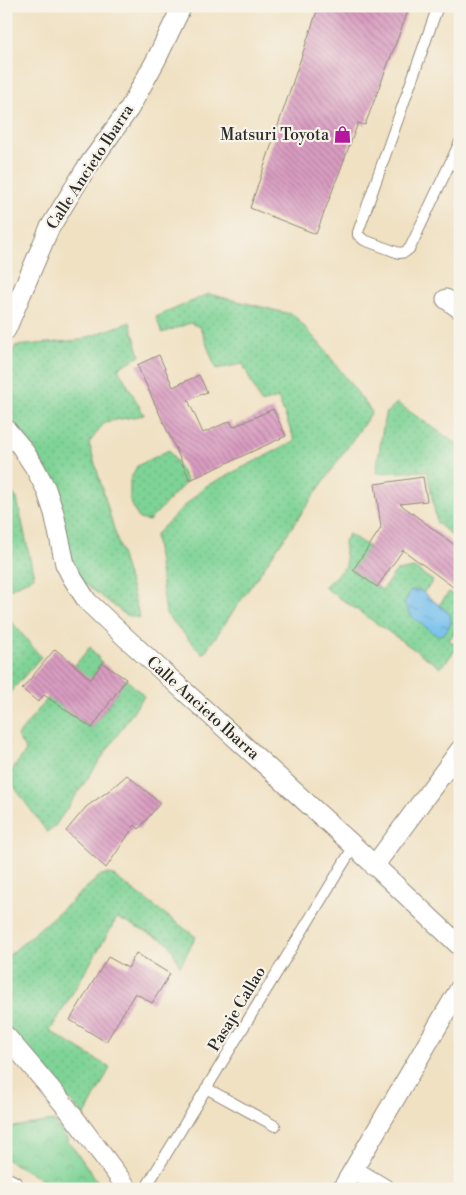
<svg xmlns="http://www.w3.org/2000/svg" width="466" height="1195" viewBox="0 0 466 1195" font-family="'Libre Bodoni',serif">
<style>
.grass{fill:url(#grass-dots);stroke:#547f60}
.park{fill:url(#park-crowns);stroke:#547f60}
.water{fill:url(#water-ripples);stroke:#50768c}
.building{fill:url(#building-back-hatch)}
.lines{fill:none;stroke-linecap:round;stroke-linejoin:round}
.lane-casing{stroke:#8e8677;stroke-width:12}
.street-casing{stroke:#8e8677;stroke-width:21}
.secondary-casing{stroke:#8e8677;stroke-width:30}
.lane{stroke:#fff;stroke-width:10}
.street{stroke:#fff;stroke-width:19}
.secondary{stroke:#fff;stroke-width:28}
.labels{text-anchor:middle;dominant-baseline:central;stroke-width:4.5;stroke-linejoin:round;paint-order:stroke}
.poi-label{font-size:16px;fill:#2b2b2b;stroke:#f7f3e8;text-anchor:end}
.street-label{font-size:16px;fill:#2b2b2b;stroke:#f7f3e8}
</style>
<defs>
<pattern id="grass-dots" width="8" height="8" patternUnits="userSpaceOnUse" patternTransform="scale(1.25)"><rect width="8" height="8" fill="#7ed396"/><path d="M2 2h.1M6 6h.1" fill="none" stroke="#6db581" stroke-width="1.8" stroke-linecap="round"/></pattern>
<pattern id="park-crowns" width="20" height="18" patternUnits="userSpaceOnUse" patternTransform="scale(1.25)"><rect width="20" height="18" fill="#7ed396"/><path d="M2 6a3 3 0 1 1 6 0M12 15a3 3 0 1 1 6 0" fill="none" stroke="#6db581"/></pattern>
<pattern id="water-ripples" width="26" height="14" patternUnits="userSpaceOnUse" patternTransform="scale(1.25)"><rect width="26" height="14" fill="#74c0ee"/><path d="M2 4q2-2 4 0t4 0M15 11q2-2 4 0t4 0" fill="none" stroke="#5f9cc1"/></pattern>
<pattern id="building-back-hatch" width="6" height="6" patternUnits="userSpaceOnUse" patternTransform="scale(1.25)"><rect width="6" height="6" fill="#d99cc1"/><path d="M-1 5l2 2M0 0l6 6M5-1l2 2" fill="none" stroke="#b07f9d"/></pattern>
</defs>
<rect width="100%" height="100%" fill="#f7f3e8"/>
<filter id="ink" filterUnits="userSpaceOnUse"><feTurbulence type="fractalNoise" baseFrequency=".02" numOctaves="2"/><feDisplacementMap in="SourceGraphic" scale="10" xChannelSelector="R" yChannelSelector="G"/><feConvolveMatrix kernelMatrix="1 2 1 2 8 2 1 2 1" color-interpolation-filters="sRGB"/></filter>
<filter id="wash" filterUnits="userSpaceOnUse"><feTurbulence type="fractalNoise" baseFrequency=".0096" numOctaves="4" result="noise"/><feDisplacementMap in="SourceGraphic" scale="20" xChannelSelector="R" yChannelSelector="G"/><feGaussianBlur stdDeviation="1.12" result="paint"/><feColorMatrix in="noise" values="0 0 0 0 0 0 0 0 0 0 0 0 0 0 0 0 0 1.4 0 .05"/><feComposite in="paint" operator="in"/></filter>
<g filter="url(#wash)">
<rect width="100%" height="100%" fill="#f0e1c3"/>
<path class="grass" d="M209,294l85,21 30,34 48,63 -169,243 -37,-41 -11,-79 49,-48 91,-46 -17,-43 -17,5 -18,-39 -27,5 -16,-42 -10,-4 -28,10 -6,-16z
M130,322l10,34 -22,12 26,47 -39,7 -16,21 51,175 -14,-3 -50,-38 -29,-107 -41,-58v-40l9,-26 65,-6z
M397,403l63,43v96l-23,-19 -10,-52 -51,2 9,-59z
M169,450l18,31 -38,40 -10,-2 -9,-18v-21l7,-14z
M6,484l11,15 17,78 -28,14z
M349,534l20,13 -16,23 29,20 14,-19 18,-3 19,13 -10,12 -4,-3 31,24 -11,-9 10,-13 11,8v26l-11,14 9,7 -17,21 -117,-81 22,-21 -2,-25z
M6,616h1l34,41 -35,40z
M90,647l12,16 -34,49 24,16 34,-49 18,17 -89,130 -8,6 -40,-55 19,-26 -9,-15z
M111,874l85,63 -16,29 -11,-23 -52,-25 -67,113 60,37 -26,49 -78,-90v-26l5,-4 -5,-5v-34l95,-83z"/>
<path class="park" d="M54,1121l49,68h-45l-52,-30v-31z"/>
<path class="water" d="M411,590h9l30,24 1,9 -7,11 -8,1 -24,-18 -8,-14z"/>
<g id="blocks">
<path class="building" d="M317,11h91l-43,114 -7,-2 -42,111 -66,-26z
M159,355l14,32 26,-12 8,17 -19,8 15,33 27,-12 3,6 40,-18 13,27 -96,44 -53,-115z
M423,477l4,24 -27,3 60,45v43l-57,-42 -26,37 -24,-17 28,-42 -6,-44z
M55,649l36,30 11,-16 24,16 -34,49 -48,-33 -6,7 -16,-13z
M127,775l33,28 -21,26 -4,-4 -29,43 -40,-37 20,-24 25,-18z
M136,953l34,21 -18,29 -17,-10 -29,49 -36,-22 38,-63 20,11z"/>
</g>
</g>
<g filter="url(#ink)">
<use href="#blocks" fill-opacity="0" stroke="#8e8677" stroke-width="1"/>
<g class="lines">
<defs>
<path id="lane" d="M438,6l-80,226v3l6,5 35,13 6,-1 5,-4 50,-106
M206,1088l69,38
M145,1189l209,-343"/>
<path id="street" d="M446,299l14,10
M6,330l43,-101 36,-59 44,-61 27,-49 26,-54
M6,429l16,19 13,20 11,21 8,24 11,51 8,15 14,22 38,36 229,209 106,100
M374,866l86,-116
M6,1036l61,72 61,81
M353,1170l32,19
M342,1189l118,-201"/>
<path id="secondary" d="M6,1187l4,2"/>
</defs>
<use href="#lane" class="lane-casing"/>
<use href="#street" class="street-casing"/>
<use href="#secondary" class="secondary-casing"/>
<use href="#lane" class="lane"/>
<use href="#street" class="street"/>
<use href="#secondary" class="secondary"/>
</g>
</g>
<defs>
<symbol id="shop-bare" viewBox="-9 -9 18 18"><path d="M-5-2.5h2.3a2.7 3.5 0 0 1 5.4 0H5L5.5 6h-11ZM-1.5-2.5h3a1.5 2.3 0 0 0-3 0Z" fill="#b5179e" stroke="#f7f3e8" stroke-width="2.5" paint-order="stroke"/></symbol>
</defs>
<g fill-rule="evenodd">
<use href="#shop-bare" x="330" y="122" width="25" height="25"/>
</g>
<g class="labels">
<g class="poi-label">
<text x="329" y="135">Matsuri Toyota</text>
</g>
<g class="street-label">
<text transform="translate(90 167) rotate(-57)">Calle Ancieto Ibarra</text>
<text transform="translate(203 708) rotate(42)">Calle Ancieto Ibarra</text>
<text transform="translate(237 1009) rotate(-59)">Pasaje Callao</text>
</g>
</g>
<rect width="466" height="1195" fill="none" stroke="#f7f3e8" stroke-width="25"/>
</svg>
